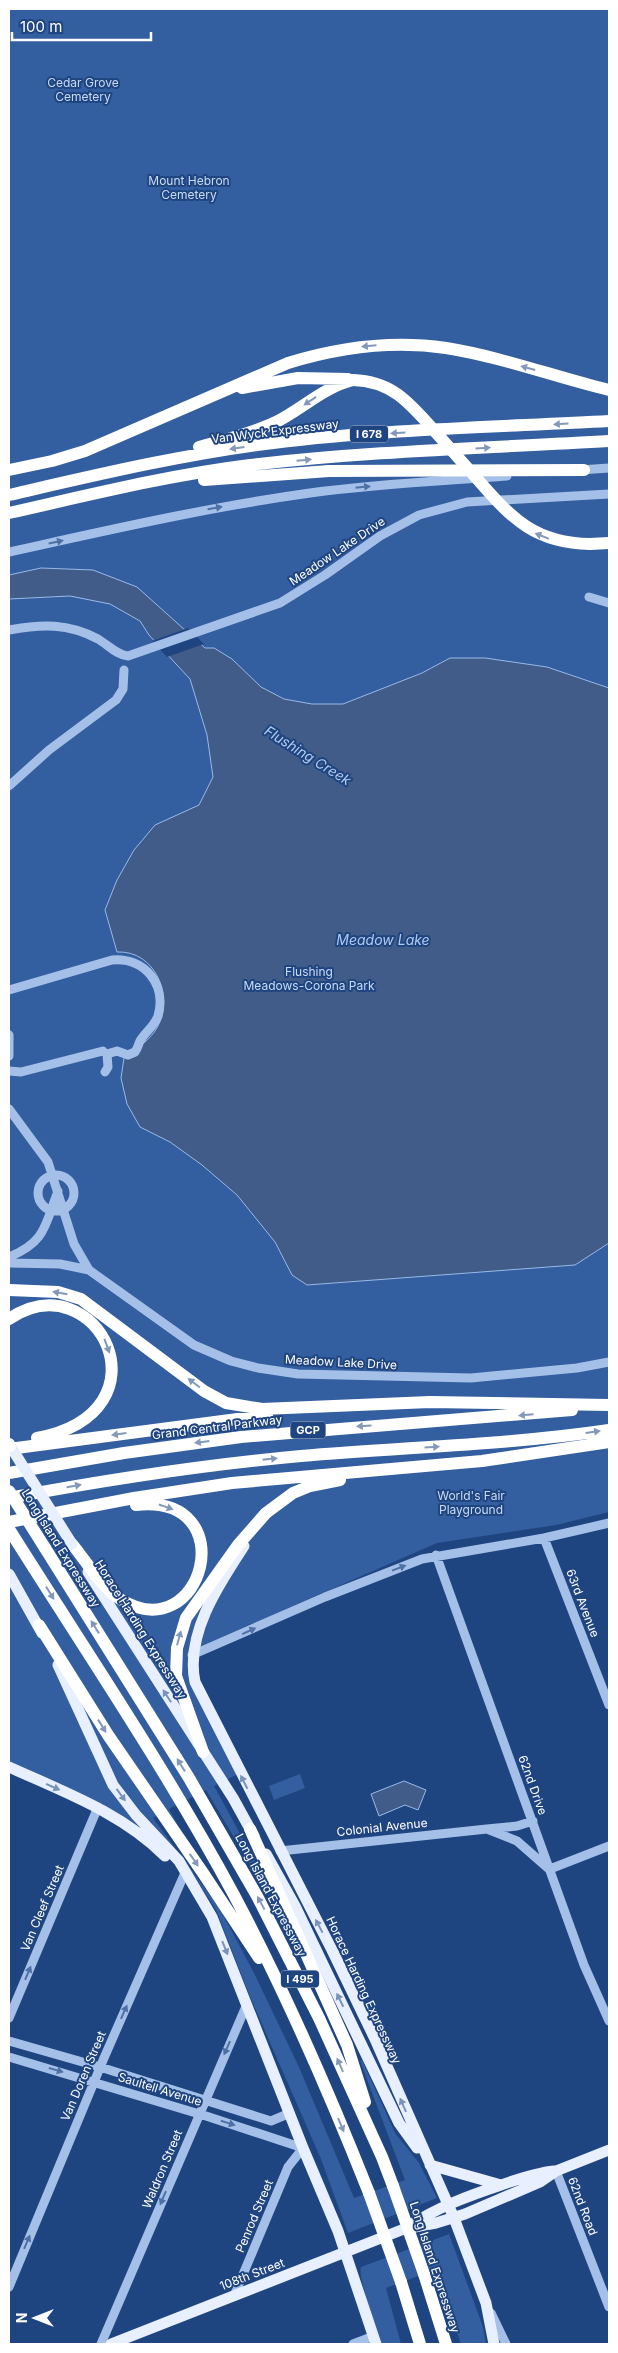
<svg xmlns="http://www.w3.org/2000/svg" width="618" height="2353" viewBox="0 0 618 2353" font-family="Inter,sans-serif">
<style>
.green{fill:#335e9f}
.water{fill:#415c88;stroke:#99baea}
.pier{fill:#1f4581}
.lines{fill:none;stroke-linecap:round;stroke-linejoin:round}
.minor{stroke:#a5c0e8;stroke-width:9}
.major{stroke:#e8effe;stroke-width:11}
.highway{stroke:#fff;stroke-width:12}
.major-bridge{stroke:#e8effe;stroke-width:11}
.highway-bridge{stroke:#fff;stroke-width:12}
.oneway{fill:#8499ba}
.oneway2{fill:#4e70a5}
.oneway3{fill:#7992b9}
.labels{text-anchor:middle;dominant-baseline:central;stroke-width:4;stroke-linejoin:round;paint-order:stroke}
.shield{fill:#1f4581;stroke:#bcc7d9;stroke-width:1}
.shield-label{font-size:11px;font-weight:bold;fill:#fff}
.park-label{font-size:12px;fill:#c9dbf6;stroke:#1f4581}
.street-label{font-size:12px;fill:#fff;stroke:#1f4581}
.water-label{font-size:14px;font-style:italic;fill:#b1caf0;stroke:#1f4581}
</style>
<rect width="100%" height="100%" fill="#1f4581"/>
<path class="green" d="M9,9h600v1503l-53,13 -119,18 -245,107 18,64 30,59 -26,13 41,75 19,44 -68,-115 -37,19 13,24 -17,-22 -12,7 67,91 34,64 45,94 55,131 51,-18 -45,-119 2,-1 33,73 24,30 18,35 -89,35 -27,-74 -70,-160 -35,-89 -22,-35 -48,-54 -11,6 -126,-65z
M300,1774l5,14 -31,12 -5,-14z
M449,2234l34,93 3,17h-25l-24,-75 -51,19 15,56h-19c-4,-13 -25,-67 -21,-77z"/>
<path class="water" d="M41,568l52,2 44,17 68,61h9l18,11 29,28 23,12 28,5h31l79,-31 28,-15h35l62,9 62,21v555l-34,22 -268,20 -15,-10 -17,-33 -38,-47 -35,-30 -32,-23 -30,-15 -13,-23 -6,-26 3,-20c12,-9 27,-18 34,-32 16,-30 -3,-76 -41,-74l-12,-42 12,-30 17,-30 21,-25 44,-20 14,-28 -6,-42 -17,-56 -41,-44 -9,-14 -30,-17 -40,-8 -61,3v-24z
M404,1781l22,9 -8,20 -13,-5 -26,11 -8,-22z"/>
<path class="pier" d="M188,628l16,16 -37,13 -15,-16z"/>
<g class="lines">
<path class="minor" d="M580,470l29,-2
M9,552c100,-22 200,-45 301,-59 65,-9 131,-12 197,-17
M589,597l20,6
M9,630c33,-6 59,-7 89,9 10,6 19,16 30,17l152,-53 45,-28 55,-39 39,-21 48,-13 142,-8
M9,786l40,-36 67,-50 7,-11 1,-19
M9,990l103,-30c32,-3 55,24 46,56 -4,11 -13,16 -18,25 -2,4 -2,7 -5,11l-7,3 -11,-4 -10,3 1,13 -3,5
M9,1035v21
M9,1071l12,1 82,-21
M9,1109l39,53 26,82 15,26
M38 1193a18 18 0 1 1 36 0a18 18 0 1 1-36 0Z
M9,1257c37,-15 36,-32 49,-66
M9,1263l51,1 29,6 105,75 37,16 27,7 40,6 173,4 106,-10 32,-6
M544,1538l65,167
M436,1555l148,410 25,56
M192,1655l133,-58 97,-38 122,-21 65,-15
M487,1829l30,12 32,28
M280,1851l207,-22 30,-3 16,-5
M550,1869l59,-23
M9,2018l89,-211
M9,2041l91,26 171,54 19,-8
M9,2057l197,59 97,32 -15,19 -54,129
M556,2171l53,136
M9,2287l95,-229 80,-183
M491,2313l15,31
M101,2344l146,-340
M353,2344l21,-8"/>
<path class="major" d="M244,1546c-25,38 -59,88 -49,136l137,268 43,89 79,179 32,85 8,41
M88,1572l145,226 21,38
M9,1574l33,59
M58,1665l55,120 23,30 43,46 33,56 91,231 35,83 38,113
M9,1767c55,25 113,46 156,89
M266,1854l29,52 104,217 18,25
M430,2165l71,20
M409,2226c29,-19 59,-30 92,-41 18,-6 34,-12 53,-14
M111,2344l293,-115 32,-6 29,-9 75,-32 16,-11 53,-21"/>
<path class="highway" d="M242,388l56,-10 50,1
M199,447c25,-7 52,-13 77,-25 26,-13 48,-35 77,-42
M9,470l43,-9 33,-10 203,-88c52,-16 104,-23 158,-15 56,9 109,29 163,42
M204,480l125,-9 255,-1
M9,495c87,-20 175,-41 264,-52 111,-14 224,-16 336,-22
M9,513c80,-18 160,-38 241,-48 119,-14 240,-17 359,-24
M590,544l19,-1
M9,1290l49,2 23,7 123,92 22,12 36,6 168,-7 179,3
M9,1319c88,-59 165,93 28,119
M9,1449l258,-34
M9,1473l115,-20 117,-16 331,-27
M9,1498c96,-18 194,-33 292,-42 102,-9 206,-11 308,-26
M9,1522l125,-24 98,-15 250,-22 127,-19
M9,1529c76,121 157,240 225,366 51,96 95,197 135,298
M72,1544c14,17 30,44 48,55 83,52 125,-106 16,-94
M45,1548l144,230 68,118 62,122 63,139 11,29
M39,1625l69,110 95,138 56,85
M203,1752l-27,-76 1,-28 9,-30 52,-73 28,-32 27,-20 17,-7 30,-6
M250,1829l97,216 18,57
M424,2274l22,70
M401,2282l19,62"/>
<path class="major-bridge" d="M9,1444l63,100"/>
<path class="highway-bridge" d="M353,380c37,1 55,21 78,47 16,18 32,36 48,54 34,39 57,62 111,63
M9,1444l1,2
M9,1491l36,57
M393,2186l31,88
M369,2193l32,89"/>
</g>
<defs><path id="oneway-solid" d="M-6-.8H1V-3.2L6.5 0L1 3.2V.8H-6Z" transform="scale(1.25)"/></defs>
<g class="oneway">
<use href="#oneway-solid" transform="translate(369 346) rotate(175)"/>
<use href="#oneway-solid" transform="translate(528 368) rotate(-165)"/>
<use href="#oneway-solid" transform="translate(310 401) rotate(146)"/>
<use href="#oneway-solid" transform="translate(561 424) rotate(177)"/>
<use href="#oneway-solid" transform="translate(398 433) rotate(177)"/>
<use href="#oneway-solid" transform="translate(237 448) rotate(172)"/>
<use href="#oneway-solid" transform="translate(483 448) rotate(-3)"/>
<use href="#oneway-solid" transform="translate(304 460) rotate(-5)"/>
<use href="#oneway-solid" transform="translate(542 536) rotate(-158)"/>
<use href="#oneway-solid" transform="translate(60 1293) rotate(-170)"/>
<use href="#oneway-solid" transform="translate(107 1346) rotate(70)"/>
<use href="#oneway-solid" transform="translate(194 1383) rotate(-143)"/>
<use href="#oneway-solid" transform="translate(526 1415) rotate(175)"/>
<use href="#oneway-solid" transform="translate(364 1426) rotate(176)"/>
<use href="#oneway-solid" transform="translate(593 1432) rotate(-8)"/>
<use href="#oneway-solid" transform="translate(119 1434) rotate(172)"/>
<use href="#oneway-solid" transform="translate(202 1442) rotate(173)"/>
<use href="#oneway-solid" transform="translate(432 1447) rotate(-4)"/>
<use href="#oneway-solid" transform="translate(270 1459) rotate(-6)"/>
<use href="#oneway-solid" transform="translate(74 1486) rotate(-10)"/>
<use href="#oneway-solid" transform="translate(166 1507) rotate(19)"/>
<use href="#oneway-solid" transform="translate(50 1593) rotate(58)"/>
<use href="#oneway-solid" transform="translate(95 1627) rotate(-122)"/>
<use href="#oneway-solid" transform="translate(179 1638) rotate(-75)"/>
<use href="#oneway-solid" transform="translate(102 1726) rotate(58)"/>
<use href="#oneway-solid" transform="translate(181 1765) rotate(-122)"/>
<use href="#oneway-solid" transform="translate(194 1860) rotate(55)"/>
<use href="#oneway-solid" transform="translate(261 1903) rotate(-118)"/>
<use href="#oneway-solid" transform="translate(340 2065) rotate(-114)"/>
<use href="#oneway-solid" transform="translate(341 2125) rotate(67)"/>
</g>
<g class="oneway2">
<use href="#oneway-solid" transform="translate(363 487) rotate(-6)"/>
<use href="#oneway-solid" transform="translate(215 508) rotate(-10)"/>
<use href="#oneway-solid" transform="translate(56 542) rotate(-12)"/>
<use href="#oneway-solid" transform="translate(399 1568) rotate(-21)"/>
<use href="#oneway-solid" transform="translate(249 1631) rotate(-24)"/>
<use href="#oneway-solid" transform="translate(28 1973) rotate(-67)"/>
<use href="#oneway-solid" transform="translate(124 2012) rotate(-66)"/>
<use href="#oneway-solid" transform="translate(227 2048) rotate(114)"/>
<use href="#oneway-solid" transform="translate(56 2070) rotate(16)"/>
<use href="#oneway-solid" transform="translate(228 2123) rotate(17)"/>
<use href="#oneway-solid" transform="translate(163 2198) rotate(113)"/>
<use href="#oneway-solid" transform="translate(27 2242) rotate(-67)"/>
</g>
<g class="oneway3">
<use href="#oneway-solid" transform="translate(167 1696) rotate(-123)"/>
<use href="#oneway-solid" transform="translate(244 1782) rotate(-117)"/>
<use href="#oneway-solid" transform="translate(53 1787) rotate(24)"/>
<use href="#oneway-solid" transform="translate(121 1795) rotate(54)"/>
<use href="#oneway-solid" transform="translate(319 1926) rotate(-118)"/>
<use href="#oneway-solid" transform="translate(225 1948) rotate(68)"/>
<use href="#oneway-solid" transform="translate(340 2000) rotate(-116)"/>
<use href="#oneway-solid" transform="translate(403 2105) rotate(-114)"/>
</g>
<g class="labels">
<g class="shield">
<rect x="350" y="425.5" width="38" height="17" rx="4"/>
<rect x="290.5" y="1421.5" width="35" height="17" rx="4"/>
<rect x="281" y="1970.5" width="38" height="17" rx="4"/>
</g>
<g class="shield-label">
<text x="369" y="434">I 678</text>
<text x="308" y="1430">GCP</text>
<text x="300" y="1979">I 495</text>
</g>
<g class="park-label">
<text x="83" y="82">Cedar Grove<tspan x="83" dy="14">Cemetery</tspan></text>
<text x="189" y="180">Mount Hebron<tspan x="189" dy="14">Cemetery</tspan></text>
<text x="309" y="971">Flushing<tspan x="309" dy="14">Meadows-Corona Park</tspan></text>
<text x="471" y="1495">World's Fair<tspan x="471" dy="14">Playground</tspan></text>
</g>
<g class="street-label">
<text transform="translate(275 431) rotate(-7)">Van Wyck Expressway</text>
<text transform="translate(337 551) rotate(-34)">Meadow Lake Drive</text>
<text transform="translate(341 1362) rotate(3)">Meadow Lake Drive</text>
<text transform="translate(217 1427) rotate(-7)">Grand Central Parkway</text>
<text transform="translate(61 1548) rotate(58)">Long Island Expressway</text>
<text transform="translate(583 1603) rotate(69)">63rd Avenue</text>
<text transform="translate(141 1629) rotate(58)">Horace Harding Expressway</text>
<text transform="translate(533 1785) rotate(70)">62nd Drive</text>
<text transform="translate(382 1827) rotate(-6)">Colonial Avenue</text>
<text transform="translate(271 1895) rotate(62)">Long Island Expressway</text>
<text transform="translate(42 1908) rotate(-67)">Van Cleef Street</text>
<text transform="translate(364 1990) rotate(65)">Horace Harding Expressway</text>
<text transform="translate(83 2076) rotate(-67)">Van Doren Street</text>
<text transform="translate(160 2089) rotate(17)">Saultell Avenue</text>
<text transform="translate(162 2169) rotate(-67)">Waldron Street</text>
<text transform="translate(583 2206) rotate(69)">62nd Road</text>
<text transform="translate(254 2216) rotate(-67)">Penrod Street</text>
<text transform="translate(435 2267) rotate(72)">Long Island Expressway</text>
<text transform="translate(252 2274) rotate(-21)">108th Street</text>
</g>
<g class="water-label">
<text transform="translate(308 755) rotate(32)">Flushing Creek</text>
<text x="383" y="939">Meadow Lake</text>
</g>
</g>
<rect width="618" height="2353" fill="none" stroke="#ffffff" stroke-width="20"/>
<g transform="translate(35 2318) rotate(270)" stroke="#1f4581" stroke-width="4" paint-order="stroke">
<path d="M0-4L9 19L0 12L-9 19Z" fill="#ffffff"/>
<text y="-8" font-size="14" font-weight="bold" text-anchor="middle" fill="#ffffff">N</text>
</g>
<path d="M12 32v8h139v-8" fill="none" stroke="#ffffff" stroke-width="2.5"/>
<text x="20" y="32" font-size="15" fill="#ffffff" stroke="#1f4581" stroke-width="4" paint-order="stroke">100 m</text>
</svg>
